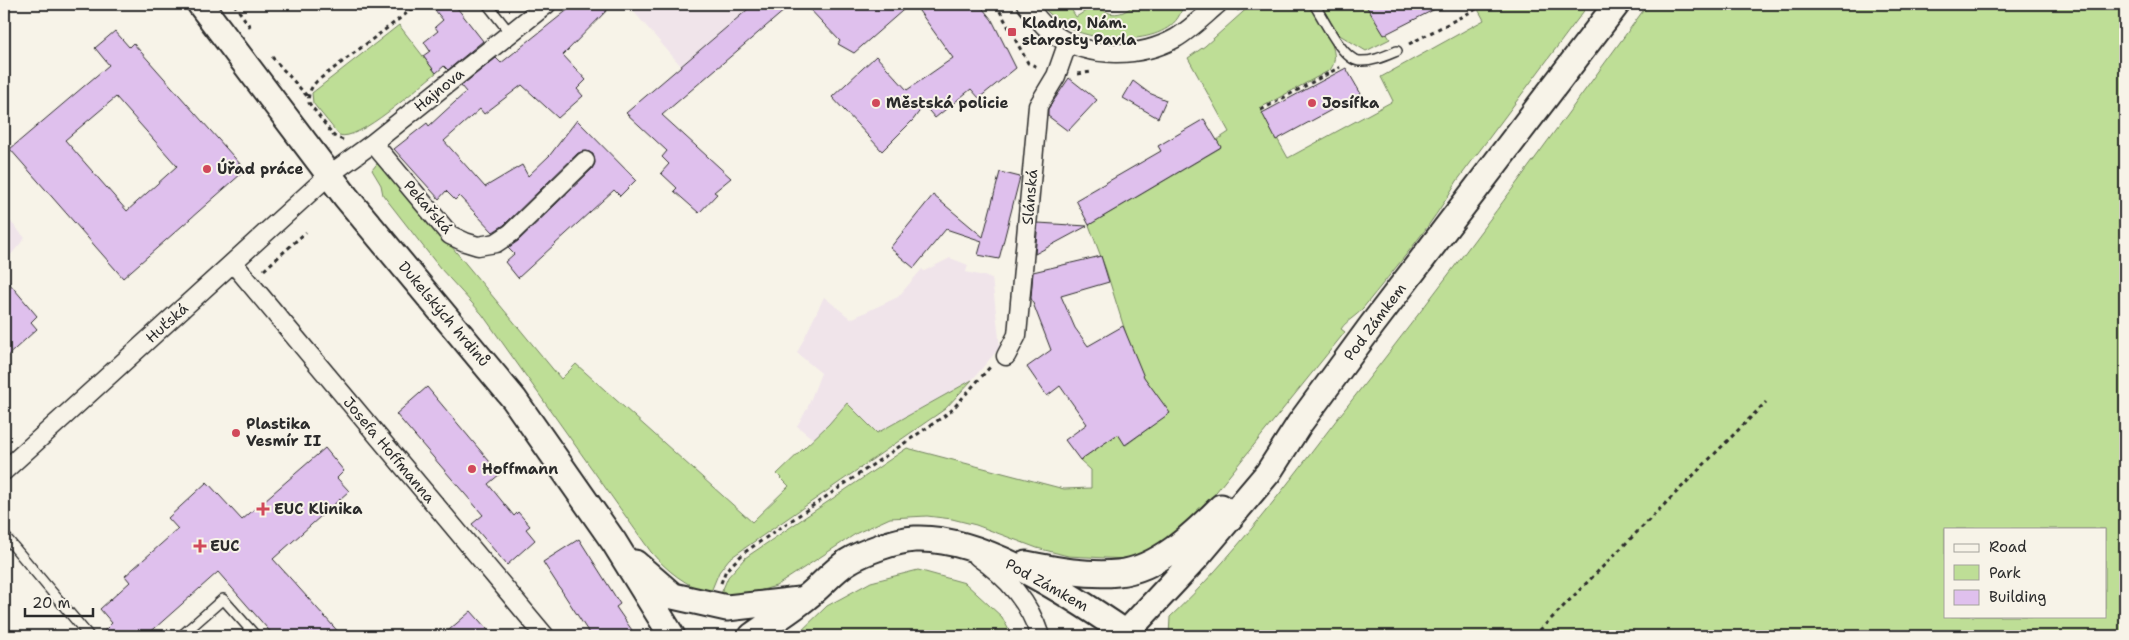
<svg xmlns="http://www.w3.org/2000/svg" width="2129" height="640" viewBox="0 0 2129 640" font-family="'Shantell Sans',sans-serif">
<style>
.built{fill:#f0e4ea}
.green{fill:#bede96;stroke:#748460;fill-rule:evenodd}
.building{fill:#dfc0ed;stroke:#2b2b2b;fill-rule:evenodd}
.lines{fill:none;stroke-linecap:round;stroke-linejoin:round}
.lane-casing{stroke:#2b2b2b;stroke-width:12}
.street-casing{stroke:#2b2b2b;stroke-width:21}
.secondary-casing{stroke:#2b2b2b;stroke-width:29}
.path{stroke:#2b2b2b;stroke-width:3;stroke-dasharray:4 4;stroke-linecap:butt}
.lane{stroke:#f7f3e8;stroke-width:9}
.street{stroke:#f7f3e8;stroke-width:18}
.secondary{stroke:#f7f3e8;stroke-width:25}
.poi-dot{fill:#d1495b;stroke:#f7f3e8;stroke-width:2}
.labels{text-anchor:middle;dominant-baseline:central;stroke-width:4;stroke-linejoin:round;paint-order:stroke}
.poi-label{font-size:15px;font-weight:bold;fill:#2b2b2b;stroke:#f7f3e8;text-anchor:start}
.street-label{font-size:15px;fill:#2b2b2b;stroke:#f7f3e8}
</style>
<rect width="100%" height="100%" fill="#f7f3e8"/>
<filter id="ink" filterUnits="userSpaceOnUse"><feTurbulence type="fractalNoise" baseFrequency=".02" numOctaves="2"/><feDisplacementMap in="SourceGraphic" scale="10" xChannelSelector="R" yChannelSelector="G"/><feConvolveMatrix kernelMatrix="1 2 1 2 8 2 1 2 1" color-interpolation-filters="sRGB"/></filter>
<g filter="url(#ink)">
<path class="built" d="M627,4h127l-73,62z
M4,214l21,24 -21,25z
M950,258l18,7 -2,7 26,6 8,69 -28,33 -95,53 -48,-9 -16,15 -16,-13 10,-17 14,-36 -24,-20 27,-56 27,22 47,-22 24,-28 2,2z"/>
<path class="green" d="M1040,4h28l8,13 21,-13c10,14 27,12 37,0h49c-6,42 -78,39 -107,27 -14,-6 -26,-16 -36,-27z
M1252,4h56c10,17 37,48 22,66l-70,38 28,50 105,-57 -12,-24 103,-57 -9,-16h114l-132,177c-26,46 -61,86 -94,127 -6,8 -16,12 -22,21l4,3 -141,175 -49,43 -29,9 -58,-3 -31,-8 -61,-23 -24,-6 -25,-3 -37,2 -33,15 -81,53 -34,10h-22l8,-19 17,-19 162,-110 157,41 27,-1v-18l-11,-10 38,-26 8,11 43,-32 -33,-47 -30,-96 -17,-45 131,-77 -3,-8 12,-8 -41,-74 17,-12z
M1320,4h45l19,30 2,-1 4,6 -24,12 -28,-17z
M1648,4h477v632h-956l1,-19c63,-59 118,-134 171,-203 106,-134 206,-272 307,-410zM1945,529h160v87h-160z
M399,25l37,48c-17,13 -78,70 -97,62l-26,-32 -1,-10z
M380,160l181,219 15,-15 176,158 37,-36 -12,-12 52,-50 18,-21 30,30 95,-53 -27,29 -216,150 -10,13 -9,22c-24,-9 -42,-22 -59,-42l-169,-238 -42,-46 -57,-73 -2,-10 -9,-15z
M918,570l47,13 37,34 10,19h-216l31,-30 44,-24z"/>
<path class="building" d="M430,4h24l29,37 -35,29 -4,-4 -8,7 -13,-17 7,-5 -6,-9 14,-11 -3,-4 8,-7z
M575,4h38l-50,51 23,25 -9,9 6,7 -25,22 -36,-33 -38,29 -4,-5 -36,32 41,46 37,-22 6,11 22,-21 27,-35 59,60 -16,16 -6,-6 -96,88 -13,-16 9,-8 -6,-6 10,-7 74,-72 3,-6 -2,-9 -6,-3 -9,2 -74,72 -11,7 -34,-36 -4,4 -9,-9 -7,8 -45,-50 33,-26 2,3 14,-13 23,-21 -5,-6 35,-28 5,5z
M754,4h38l-130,111 69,63 -17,14 3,2 -18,19 -25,-22 3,-3 -16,-15 8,-9 -7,-7 5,-6 -41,-38z
M805,4h105l-56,49 -16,-9 2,-3z
M914,4h65l13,16 24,48 -37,30 -8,-9 -36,29 -11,-13 -11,15 -31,31 -50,-54 44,-41 31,34 46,-32z
M1365,4h80l-61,31z
M115,31l14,16 4,-4 108,122v9l-118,104 -113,-129 99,-84 -14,-17zM116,97l61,69 -50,45 -62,-71z
M1346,68l15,26 -85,46 -14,-27z
M1069,78l28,22 -29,31 -20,-15v-7z
M1133,81l16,12 17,7 -8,18 -35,-20z
M1204,119l17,28 -132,78 -13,-25 85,-49 -3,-5z
M1000,172l20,5 -21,82 -21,-4 4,-14 -36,-12 -32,39 -24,-20 43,-53 50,42z
M1038,223l49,3 -52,28z
M1101,256l8,26 -48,14 14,32 13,18 35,-20 21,51 26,36 -45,32 -7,-11 -38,26 -15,-20 22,-16 -27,-38 -13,10 -20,-29 24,-17 -20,-52 2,-26z
M4,277l33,39 -6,6 6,7 -33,30z
M427,387l73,87 -12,10 26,32 4,-4 12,14 -4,3 9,11 -28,25 -35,-41 11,-9 -87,-101z
M325,448l19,23 -7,7 12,13 -76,68 69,77h-68l-56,-64 -72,64h-47l13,-13 -12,-14 30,-27 -5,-6 53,-47 -10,-11 39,-36 35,38z
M579,539l41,65 -4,3 20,29h-45l-48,-74z
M471,611l22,25h-51z"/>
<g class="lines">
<defs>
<path id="lane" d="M357,4l2,1 3,-1
M487,4l23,29
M1314,4c9,14 28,55 45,57 13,1 26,-5 38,-10
M4,535l85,101
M181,636l42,-37 33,37"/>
<path id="street" d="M1026,4c9,11 17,23 29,31 35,24 85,23 121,3 15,-9 29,-23 42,-34
M373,143l77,92 15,7 13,4 18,-3 15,-10 74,-72
M233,263l312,373
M1006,356l11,-21 21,-229 18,-30 12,-34
M4,471l325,-296 44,-32 174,-139
M978,557c30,21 51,45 62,79"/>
<path id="secondary" d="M200,4l146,193 168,202 100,143 58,94
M635,563l38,33 54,12 72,-8
M1026,564c30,6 62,12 92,9 40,-4 76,-39 103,-66
M752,636c18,-13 38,-25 55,-39 14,-11 26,-26 40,-35 16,-10 49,-22 68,-23 68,-3 157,57 211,94l71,-76 71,-84 32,-50 72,-98 245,-321"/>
</defs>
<use href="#lane" class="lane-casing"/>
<use href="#street" class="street-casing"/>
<use href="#secondary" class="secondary-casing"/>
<path class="path" d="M234,4l17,24
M996,4l32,59 10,4
M1237,10l7,-6
M1409,44l77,-40
M272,57l36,40
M1078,74l13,-2
M1261,110l79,-43
M343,140l-9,-4 -25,-33c-2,-8 2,-16 8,-22l102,-77
M264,270l42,-38
M721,583l5,-13 19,-18 205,-140 40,-45
M1534,636l232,-234"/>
<use href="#lane" class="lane"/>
<use href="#street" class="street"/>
<use href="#secondary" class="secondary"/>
</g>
</g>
<g class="poi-dot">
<rect x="1007" y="27" width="10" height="10" rx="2.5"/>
<circle cx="876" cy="103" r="5"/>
<circle cx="1312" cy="103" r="5"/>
<circle cx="207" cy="169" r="5"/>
<circle cx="236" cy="433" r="5"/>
<circle cx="472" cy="469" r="5"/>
<path d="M260.5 501.5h5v5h5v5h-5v5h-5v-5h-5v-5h5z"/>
<path d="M197.5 538.5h5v5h5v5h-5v5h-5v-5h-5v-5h5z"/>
</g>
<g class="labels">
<g class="poi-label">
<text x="1022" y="23">Kladno, Nám.<tspan x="1022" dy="17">starosty Pavla</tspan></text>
<text x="886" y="103">Městská policie</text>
<text x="1322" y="103">Josífka</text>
<text x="217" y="169">Úřad práce</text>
<text x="246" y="424">Plastika<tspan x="246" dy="17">Vesmír II</tspan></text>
<text x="482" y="469">Hoffmann</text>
<text x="274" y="509">EUC Klinika</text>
<text x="210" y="546">EUC</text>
</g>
<g class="street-label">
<text transform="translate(439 90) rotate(-39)">Hajnova</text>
<text transform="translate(1030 197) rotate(-85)">Slánská</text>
<text transform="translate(428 207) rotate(49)">Pekařská</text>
<text transform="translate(444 314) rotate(50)">Dukelských hrdinů</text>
<text transform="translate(1375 322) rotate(-53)">Pod Zámkem</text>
<text transform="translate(167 323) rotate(-42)">Huťská</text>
<text transform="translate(389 450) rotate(50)">Josefa Hoffmanna</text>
<text transform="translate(1047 585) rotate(29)">Pod Zámkem</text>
</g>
</g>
<rect width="2129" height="640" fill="none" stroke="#f7f3e8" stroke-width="20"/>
<rect x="10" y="10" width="2109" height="620" fill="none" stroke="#2b2b2b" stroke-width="2" filter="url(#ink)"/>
<rect x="1944" y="528" width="162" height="90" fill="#f7f3e8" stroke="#a5a39c"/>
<rect x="1954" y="544" width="25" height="8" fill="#f7f3e8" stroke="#a5a39c"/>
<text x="1989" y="552" font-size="15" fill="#2b2b2b">Road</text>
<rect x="1954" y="565" width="25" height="15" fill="#bede96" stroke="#a5a39c"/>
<text x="1989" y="578" font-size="15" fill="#2b2b2b">Park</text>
<rect x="1954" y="590" width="25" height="15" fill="#dfc0ed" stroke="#a5a39c"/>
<text x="1989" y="602" font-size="15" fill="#2b2b2b">Building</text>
<path d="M25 608v8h68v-8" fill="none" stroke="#2b2b2b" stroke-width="2.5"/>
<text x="32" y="608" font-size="15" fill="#2b2b2b" stroke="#f7f3e8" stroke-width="4" paint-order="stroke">20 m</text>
</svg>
